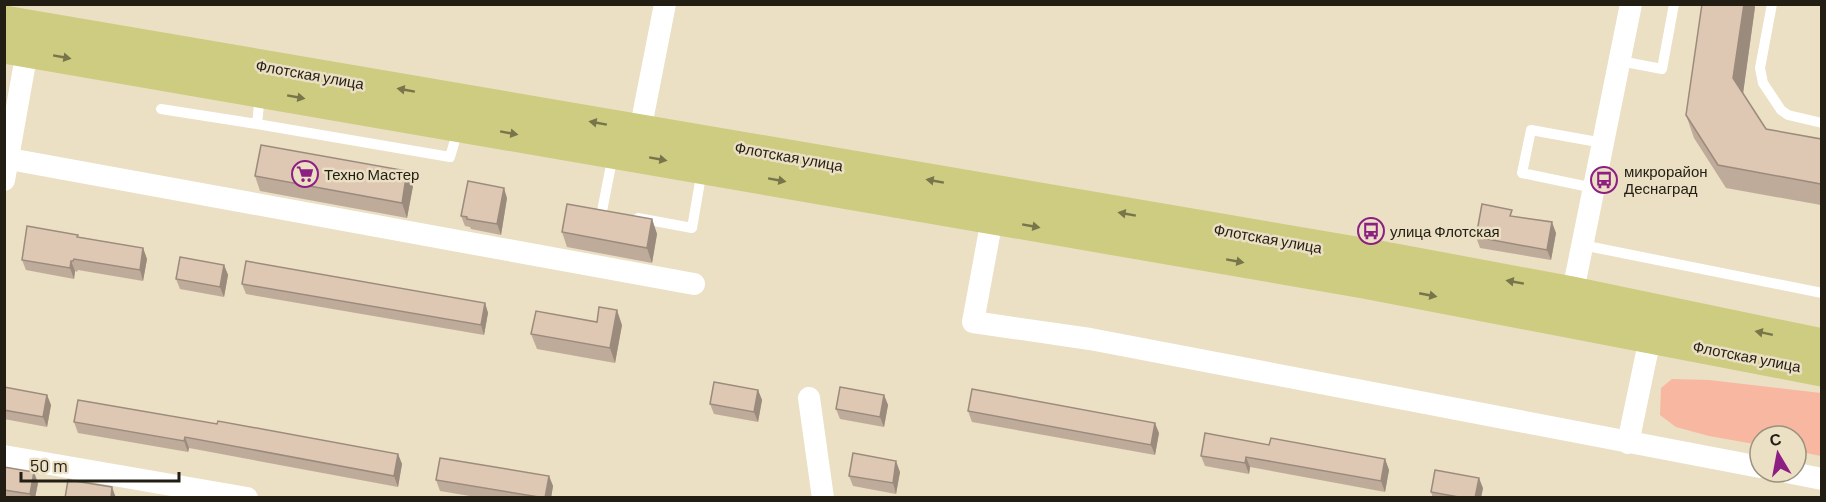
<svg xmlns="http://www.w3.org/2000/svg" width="1826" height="502" viewBox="0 0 1826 502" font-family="Barlow,sans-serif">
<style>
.green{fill:#f8b7a0}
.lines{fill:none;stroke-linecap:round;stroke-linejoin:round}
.service{stroke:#fff;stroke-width:10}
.minor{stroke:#fff;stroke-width:22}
.primary{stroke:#cdcc80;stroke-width:33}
.wall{fill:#bfab9a}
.shaded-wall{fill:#9b8b7d}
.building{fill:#dec7b3;stroke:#9b8b7d;stroke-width:1.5}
.oneway{fill:#78754a}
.labels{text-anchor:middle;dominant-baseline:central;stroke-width:5;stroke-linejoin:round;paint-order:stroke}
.street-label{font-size:15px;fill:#221e14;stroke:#ebdfc4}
.poi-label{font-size:15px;fill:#221e14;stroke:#ebdfc4;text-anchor:start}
</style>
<rect width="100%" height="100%" fill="#ebdfc4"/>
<path class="green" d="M1672,379l37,1 112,13v63l-25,-5v-15h-36v9l-51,-9 -33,-9 -16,-12 1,-27z"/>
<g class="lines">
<path class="service" d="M1772,4l-12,64 3,15 18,27 7,5 34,8
M1620,61l42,8 12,-65
M161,109l96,15 3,-29
M257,124l193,33 8,-27
M1594,188l-72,-15 9,-43 72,13
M602,211l11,-56
M638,218l54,10 10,-58
M1582,245l240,48"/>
<path class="minor" d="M640,131l25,-127
M4,158l690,126
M4,180l23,-129
M992,219l-19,103 117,17 670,128
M1570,306l61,-302
M809,398l14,100
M1628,443l22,-105
M4,456l243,42
M1787,472l35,7"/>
<path class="primary" d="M4,22l1375,235 193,36 250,52
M4,47l1360,235 458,88"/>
</g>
<path class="wall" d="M1755,7l-12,86 23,36 55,10v66l-95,-17 -32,-50 -8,-23z
M255,176l158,10 -6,32 -147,-27z
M507,198l-6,37 -30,-6 -1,-2 -5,-1 -4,-10z
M1514,216l42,17 -5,27 -71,-12 -4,-11z
M652,219l5,15 -5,29 -85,-16 -5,-15z
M79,237l64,11 4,11 -4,22 -65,-11 -1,2 -2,-1 -1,8 -48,-9 -4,-10z
M224,265l4,10 -4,22 -44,-8 -4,-10z
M242,284l243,19 3,10 -4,22 -238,-41z
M622,325l-7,38 -78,-14 -6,-15z
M4,387l43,8 4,10 -4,22 -43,-8z
M758,390l4,10 -4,22 -44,-8 -4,-10z
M884,395l4,10 -4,22 -44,-8 -4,-10z
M968,411l191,22 -4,22 -183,-33z
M74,422l324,32 4,10 -4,23 -209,-39 -1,4 -110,-19z
M1269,445l116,14 4,11 -4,22 -135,-25 -1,7 -44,-8 -4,-10z
M4,467l34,16 -3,15h-31z
M900,472l-4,22 -43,-8 -4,-10z
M549,476l4,10 -2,12h-69l-42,-7 -4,-11z
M1483,488l-2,10h-48l-2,-6z"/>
<path class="shaded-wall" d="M1744,4h10l1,3 -13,94 -9,-23z
M407,171l6,15 -6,32 -5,-15z
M504,188l3,10 -6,37 -4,-11z
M652,219l5,15 -5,29 -5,-15z
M1552,222l4,11 -5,27 -4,-10z
M143,248l4,11 -4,22 -3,-11z
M71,261l4,10 -1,8 -4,-11z
M224,265l4,10 -4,22 -4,-10z
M485,303l3,10 -4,22 -3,-10z
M617,310l5,15 -7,38 -5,-15z
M758,390l4,10 -4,22 -4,-10z
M47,395l4,10 -4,22 -4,-10z
M884,395l4,10 -4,22 -4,-10z
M1155,423l4,10 -4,22 -4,-10z
M185,437l4,11 -1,4 -4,-11z
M398,454l4,10 -4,23 -4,-11z
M1246,457l4,10 -1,7 -4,-11z
M1385,459l4,11 -4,22 -4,-11z
M896,461l4,11 -4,22 -3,-11z
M34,472l4,11 -3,15h-4l-1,-4z
M549,476l4,10 -2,12h-6z
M1479,478l4,10 -2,10h-6z
M112,487l4,11h-5z"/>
<path class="building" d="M1702,4h42l-11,74 33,51 55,10v45l-103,-19 -32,-50z
M261,145l146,26 -5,32 -147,-27z
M468,181l36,7 -7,36 -30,-5v-2l-6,-1z
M567,204l85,15 -5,29 -85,-16z
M1482,204l30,6 -2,6 42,6 -5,28 -71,-13z
M27,226l51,9 -1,2 66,11 -3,22 -66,-11 -1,2h-2l-1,7 -48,-8z
M180,257l44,8 -4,22 -44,-8z
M246,261l239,42 -4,22 -239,-41z
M599,307l18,3 -7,38 -79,-14 5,-23 61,11z
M714,382l44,8 -4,22 -44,-8z
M4,387l43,8 -4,22 -39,-7z
M840,387l44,8 -4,22 -44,-8z
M972,389l183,34 -4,22 -183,-34z
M78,400l139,24 1,-3 180,33 -4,22 -209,-39 -1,4 -110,-19z
M1205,433l64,12 2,-7 114,21 -4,22 -135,-24 -1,6 -44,-7z
M853,453l43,8 -3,22 -44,-7z
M440,458l109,18 -4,22 -109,-18z
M4,467l30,5 -4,22 -26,-4z
M1435,470l44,8 -4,20h-11l-33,-6z
M68,480l44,7 -1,11h-46z"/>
<defs><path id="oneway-solid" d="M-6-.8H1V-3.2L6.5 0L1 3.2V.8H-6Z" transform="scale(1.5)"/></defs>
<g class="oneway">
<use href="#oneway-solid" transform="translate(62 57) rotate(10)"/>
<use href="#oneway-solid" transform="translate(406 90) rotate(-170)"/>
<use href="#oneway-solid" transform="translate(296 97) rotate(10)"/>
<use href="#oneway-solid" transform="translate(598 123) rotate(-170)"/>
<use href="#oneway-solid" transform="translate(509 133) rotate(10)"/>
<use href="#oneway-solid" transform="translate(658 159) rotate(10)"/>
<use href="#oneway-solid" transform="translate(777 180) rotate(10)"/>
<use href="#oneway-solid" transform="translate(935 181) rotate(-170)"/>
<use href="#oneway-solid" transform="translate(1127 214) rotate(-170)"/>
<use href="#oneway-solid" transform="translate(1031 226) rotate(10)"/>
<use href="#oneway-solid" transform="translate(1235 261) rotate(10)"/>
<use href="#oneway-solid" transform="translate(1515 282) rotate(-170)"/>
<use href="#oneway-solid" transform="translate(1428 295) rotate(11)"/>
<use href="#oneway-solid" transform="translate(1764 333) rotate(-168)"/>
</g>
<defs>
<symbol id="supermarket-ring" viewBox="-11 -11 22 22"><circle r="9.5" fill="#ebdfc4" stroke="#8d1f83" stroke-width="1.5"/><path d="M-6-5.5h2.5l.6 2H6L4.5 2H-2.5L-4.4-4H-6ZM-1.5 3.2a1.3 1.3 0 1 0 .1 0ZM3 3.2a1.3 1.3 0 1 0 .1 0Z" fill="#8d1f83"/></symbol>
<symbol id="bus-ring" viewBox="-11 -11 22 22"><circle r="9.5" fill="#ebdfc4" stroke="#8d1f83" stroke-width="1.5"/><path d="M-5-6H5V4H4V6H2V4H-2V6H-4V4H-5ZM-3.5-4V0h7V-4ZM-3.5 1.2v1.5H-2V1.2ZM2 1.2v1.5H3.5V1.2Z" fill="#8d1f83"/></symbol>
</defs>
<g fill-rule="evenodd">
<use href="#supermarket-ring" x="290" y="159" width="30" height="30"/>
<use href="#bus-ring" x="1589" y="165" width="30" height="30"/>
<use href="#bus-ring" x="1356" y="216" width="30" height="30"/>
</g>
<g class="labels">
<g class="street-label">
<text transform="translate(310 74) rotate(10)">Флотская улица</text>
<text transform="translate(789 156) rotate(10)">Флотская улица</text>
<text transform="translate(1268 238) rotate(10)">Флотская улица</text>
<text transform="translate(1747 356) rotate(11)">Флотская улица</text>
</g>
<g class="poi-label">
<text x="1624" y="171">микрорайон<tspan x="1624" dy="17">Деснаград</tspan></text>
<text x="324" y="174">Техно Мастер</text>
<text x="1390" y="231">улица Флотская</text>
</g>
</g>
<rect width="1826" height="502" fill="none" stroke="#221e14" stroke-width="12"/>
<g transform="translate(1778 454) rotate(350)"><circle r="28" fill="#ebdfc4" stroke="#9b927e" stroke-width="1.5"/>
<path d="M0-4.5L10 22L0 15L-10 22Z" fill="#8d1f83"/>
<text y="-9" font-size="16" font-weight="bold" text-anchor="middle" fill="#221e14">С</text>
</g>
<path d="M21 472v9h158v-9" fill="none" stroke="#221e14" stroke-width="3"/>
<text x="30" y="472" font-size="18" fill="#221e14" stroke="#ebdfc4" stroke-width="4.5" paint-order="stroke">50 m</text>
</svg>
